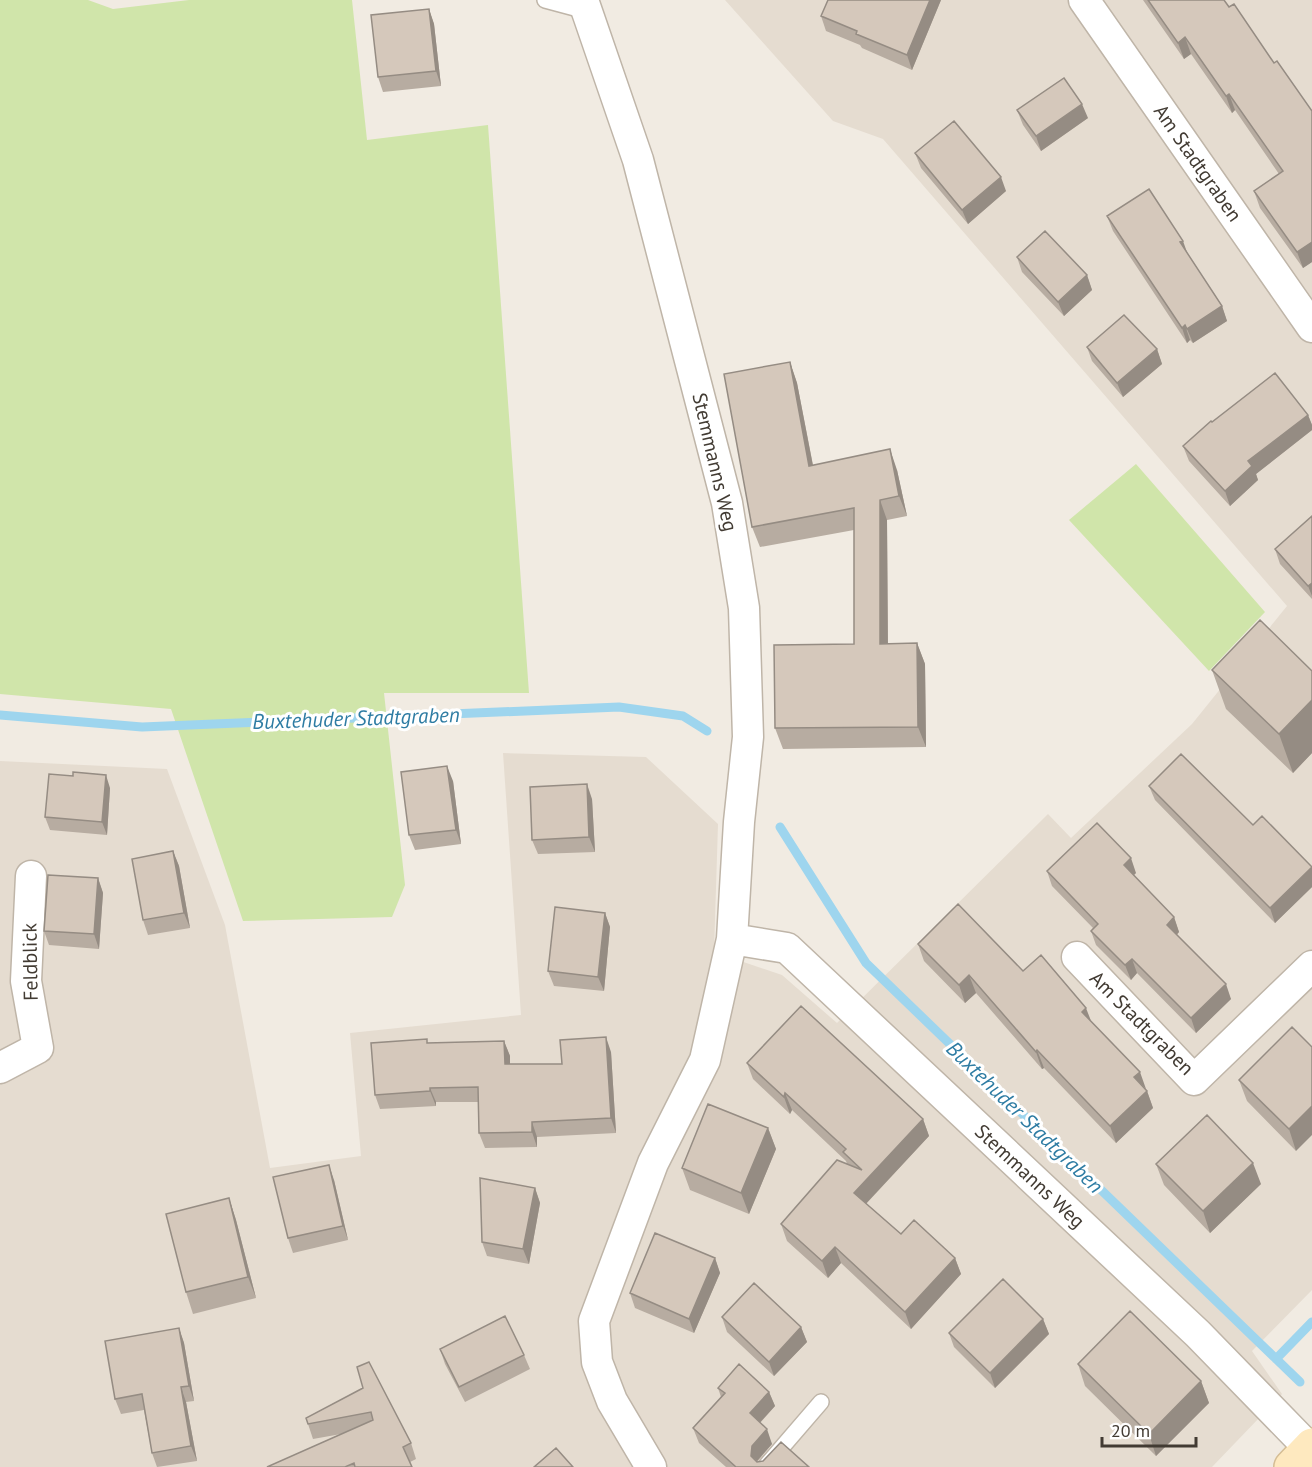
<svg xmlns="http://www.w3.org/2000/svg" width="1312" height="1467" viewBox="0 0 1312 1467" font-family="'PT Sans',sans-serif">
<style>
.residential{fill:#e5dcd0}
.green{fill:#d0e5aa}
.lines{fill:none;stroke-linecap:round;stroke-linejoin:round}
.stream{stroke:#9ed5ee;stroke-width:9}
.lane-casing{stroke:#bfb5a8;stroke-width:18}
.street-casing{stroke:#bfb5a8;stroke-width:33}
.secondary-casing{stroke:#d4bd94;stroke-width:36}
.lane{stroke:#fff;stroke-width:15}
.street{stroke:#fff;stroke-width:30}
.secondary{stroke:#fee9bf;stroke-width:33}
.wall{fill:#b7aca1}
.shaded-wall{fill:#958c83}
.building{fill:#d5c8bb;stroke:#958c83;stroke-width:1.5}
.labels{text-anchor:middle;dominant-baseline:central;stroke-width:6;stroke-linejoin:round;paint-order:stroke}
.street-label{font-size:20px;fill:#423b33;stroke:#fff}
.water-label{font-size:21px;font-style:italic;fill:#2e7ca3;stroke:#fff}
</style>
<rect width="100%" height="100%" fill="#f1ebe2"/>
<path class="residential" d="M725,0h587v1290l-60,61 30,43 -70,73h-1212v-706l167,8 58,156 45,243 91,-12 -11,-123 171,-18 -18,-262 143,4 72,67 -4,128 68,23 55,48 211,-209 23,24 121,-114 95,-118 -404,-467 -50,-18z"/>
<path class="green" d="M0,0h88l25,9 76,-9h163l15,140 121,-15 41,568h-145l21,192 -13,32 -149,4 -72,-212 -171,-15z
M1136,464l129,148 -56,59 -140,-151z"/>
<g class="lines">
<path class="stream" d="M0,715l142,12 477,-20 64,9 24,15
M780,827l86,136 434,419
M1276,1359l36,-37"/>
<defs>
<path id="lane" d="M545,0l41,11
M765,1467l56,-65"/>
<path id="street" d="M583,0l55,160 89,343 17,105 4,129 -9,85 -7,117 -27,121 -52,103 -59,158 3,41 15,39 39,66
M1084,0l228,327
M732,939l55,9 411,386 111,114
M1077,957l117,123 118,-114
M0,1068l38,-20 -12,-67 5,-105"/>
<path id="secondary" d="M1291,1467l21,-22"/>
</defs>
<use href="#lane" class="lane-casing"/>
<use href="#street" class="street-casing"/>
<use href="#secondary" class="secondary-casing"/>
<use href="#lane" class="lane"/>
<use href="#street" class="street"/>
<use href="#secondary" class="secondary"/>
</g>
<path class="wall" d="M941,0l-29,70 -50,-22 -2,-3 -34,-14 -5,-15z
M1143,0h81l88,111v151l-9,6 -43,-60 -6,-17 25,-17 -44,-64 -3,3 -41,-59 -7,5z
M429,9l5,15 7,62 -58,6 -5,-15z
M1017,110l71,8 -47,33 -18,-26z
M915,153l91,38 -38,33 -47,-56z
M1107,216l81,38 34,52 5,15 -34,22 -3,-3 -3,3 -74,-112z
M1017,257l70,18 5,15 -28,26 -42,-44z
M1087,347l70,2 5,15 -39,33 -31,-36z
M790,362l7,21 16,82 84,5 10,46 -20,4 1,124 29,-1 8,21 1,83 -143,2 -8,-21 79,-84v-114l-94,17 -8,-20z
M1308,415l4,10v5l-56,44 2,6 -28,26 -41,-45 -6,-15 29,-24z
M1312,516v83l-32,-35 -5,-15z
M1212,670l100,1v82l-19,20 -67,-64z
M453,781l8,63 -46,6 -6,-15z
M1149,786l104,39 59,42v20l-37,36 -120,-123z
M110,788l-3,47 -57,-5 -5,-13z
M592,799l3,53 -57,2 -6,-14z
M173,851l6,15 11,62 -42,7 -5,-15z
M1047,871l89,2 -3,2 41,42 5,15 -2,3 54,64 -35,34 -59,-60 -6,7 -35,-35 -5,-14 2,-3 -41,-42z
M98,878l5,15 -4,56 -50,-4 -5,-14z
M605,913l5,14 -6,64 -50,-5 -6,-15z
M918,944l105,27 68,50 56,70 6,17 -37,35 -72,-75 -2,1 -66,-76 -11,10 -41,-42z
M1292,1027l4,124 -49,-50 -8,-21z
M504,1041l6,15v8h52l49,-12 5,81 -79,4v10l-52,1 -6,-15v-31h-43v4l-56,3 -5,-14 53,-52z
M747,1063l176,56 6,17 -63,68 35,30 54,24 6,16 -50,55 -70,-66 -13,15 -41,-37 -6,-17 66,-60 -1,-3 -54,-51 -2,4 -37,-35z
M768,1128l8,21 -27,65 -59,-24 -8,-22z
M1156,1164l105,20 -51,49 -46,-48z
M334,1180l14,60 -55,13 -5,-15z
M535,1188l5,15 -11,61 -42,-8 -5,-14z
M229,1198l7,22 20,78 -63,16 -7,-22z
M715,1258l5,15 -26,60 -59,-25 -5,-15z
M722,1317l79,10 6,15 -33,34 -47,-44z
M1043,1319l6,15 -54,54 -41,-41 -5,-14z
M179,1328l5,15 10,58 -8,1 11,59 -40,6 -5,-14 -8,-43 -23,4 -6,-15z
M440,1349l84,6 6,14 -65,33 -20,-38z
M1078,1364l123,17 8,22 -53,53 -71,-70z
M363,1388l48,55 5,16 -6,3 2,5h-145l74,-33 -28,5 -7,-21z
M718,1388l51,4 6,14 -15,17 12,21 -15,18 52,5h-83l-27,-24 -6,-15 28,-31z"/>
<path class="shaded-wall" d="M930,0h11l-29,70 -5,-15z
M429,9l5,15 7,62 -5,-15z
M1185,37l6,17 -7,5 -6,-16z
M1229,94l6,16 -3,3 -6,-17z
M1082,104l6,14 -47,33 -5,-15z
M1001,177l5,14 -38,33 -6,-14z
M1183,241l5,14 -8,-13z
M1312,242v20l-9,6 -6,-16z
M1087,275l5,15 -28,26 -6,-14z
M1222,306l5,15 -34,22 -6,-14z
M1185,325l5,15 -3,3 -5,-15z
M1157,349l5,15 -39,33 -6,-14z
M790,362l7,21 20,104 -8,-21z
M1308,415l4,10v5l-56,44 2,6 -28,26 -5,-15 23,-30z
M890,449l7,21 10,46 -8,-20z
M880,500l7,20 1,144 -8,-20z
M1312,583v13l-4,-10z
M917,643l8,21 1,83 -8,-20z
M1312,700v53l-19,20 -14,-39z
M447,766l6,15 8,63 -5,-14z
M106,775l4,13 -3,47 -5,-13z
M587,784l5,15 3,53 -6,-15z
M173,851l6,15 11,62 -6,-15z
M1131,858l5,15 -7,7 -5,-15z
M1312,867v20l-37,36 -5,-15z
M98,878l5,15 -4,56 -5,-15z
M605,913l5,14 -6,64 -6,-14z
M1174,917l5,15 -7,7 -5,-14z
M1132,959l5,14 -6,7 -6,-15z
M969,975l7,18 -11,10 -6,-18z
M1226,984l5,15 -35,34 -5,-15z
M1086,1008l7,18 -11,-14z
M606,1037l5,15 5,81 -5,-15z
M504,1041l6,15v23l-5,-15z
M1037,1050l7,18 -2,1 -6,-17z
M1140,1072l6,17 -12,-12z
M430,1088l6,14v4l-6,-15z
M1147,1091l6,17 -37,35 -6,-17z
M785,1093l7,17 -2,4 -6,-17z
M1312,1106v29l-16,16 -7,-22z
M923,1119l6,17 -69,74 -6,-17z
M532,1122l5,15v10l-5,-15z
M768,1128l8,21 -27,65 -8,-21z
M1253,1163l8,21 -51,49 -7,-22z
M329,1165l5,15 14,60 -5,-14z
M535,1188l5,15 -11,61 -6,-15z
M229,1198l7,22 20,78 -8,-21z
M835,1247l6,16 -13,15 -6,-17z
M715,1258l5,15 -26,60 -5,-14z
M955,1258l6,16 -50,55 -6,-17z
M1043,1319l6,15 -54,54 -5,-15z
M801,1327l6,15 -33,34 -5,-14z
M179,1328l5,15 10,58 -5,-15z
M1201,1381l8,22 -53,53 -7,-22z
M181,1387l5,15 11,59 -6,-15z
M769,1392l6,14 -20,22 -5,-15z
M767,1429l5,15 -15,17 -6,-5 1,-10z"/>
<path class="building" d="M828,0h102l-23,55 -51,-21 1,-3 -36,-15z
M1148,0h76l5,7 5,-3 40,59 3,-2 35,50v131l-15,10 -43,-61 29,-20 -54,-77 -3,2 -41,-59 -7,6z
M429,9l7,62 -58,6 -7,-62z
M1064,78l18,26 -46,32 -19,-26z
M954,121l47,56 -39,33 -47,-57z
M1149,189l34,52 -3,1 42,64 -35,23 -2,-4 -3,3 -75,-112z
M1045,231l42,44 -29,27 -41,-45z
M1124,315l33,34 -40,34 -30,-36z
M790,362l19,104 81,-17 9,47 -19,4v144l37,-1 1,84 -143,1 -1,-83 80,-1v-136l-102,19 -28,-153z
M1275,373l33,42 -60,46 4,5 -27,25 -42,-45 28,-25 1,1z
M1312,516v67l-4,3 -33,-37z
M1260,620l52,51v29l-33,34 -67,-64z
M1181,754l72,71 9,-9 50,51 -42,41 -121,-122z
M447,766l9,64 -47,5 -8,-63z
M73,772l33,3 -4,47 -57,-5 4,-43 24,2z
M587,784l2,53 -57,3 -2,-53z
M1097,823l34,35 -7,7 50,52 -7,8 59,59 -35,34 -59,-59 -7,6 -34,-34 7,-7 -51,-53z
M173,851l11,62 -41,7 -11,-61z
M48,875l50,3 -4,56 -50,-3z
M958,904l65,67 18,-16 45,53 -4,4 58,60 -6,5 13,14 -37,35 -73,-76 -1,2 -67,-77 -10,10 -41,-41z
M555,907l50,6 -7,64 -50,-6z
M801,1006l122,113 -69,74 47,41 13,-14 41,38 -50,54 -70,-65 -13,14 -41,-37 56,-64 25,10 -19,-18 3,-3 -61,-56 -1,4 -37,-34z
M1292,1027l20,20v59l-23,23 -50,-49z
M606,1037l5,81 -79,4v10l-53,1 -1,-46 -48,1v3l-55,4 -4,-52 56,-4v4l77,-2 1,23h57l-2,-24z
M708,1104l60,24 -27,65 -59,-25z
M1207,1115l46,48 -50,48 -47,-47z
M329,1165l14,61 -55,12 -15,-61z
M480,1178l55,10 -12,61 -41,-7z
M229,1198l19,79 -62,15 -20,-78z
M655,1233l60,25 -26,61 -59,-26z
M1003,1279l40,40 -53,54 -41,-40z
M754,1283l47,44 -32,35 -47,-45z
M1130,1311l71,70 -52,53 -71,-70z
M505,1316l19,39 -65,32 -19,-38z
M179,1328l10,58 -8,1 10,59 -39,7 -10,-59 -27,5 -10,-58z
M369,1362l42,81 -8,4 9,20h-57l-1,-4 -9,4h-78l106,-47 -2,-8 -63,12 -2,-6 57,-30 -6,-21z
M739,1364l30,28 -19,21 17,16 -15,17 -1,10 6,6 6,-1 18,-19 28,25h-73l-43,-39 32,-35 -7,-5z
M556,1448l17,19h-39z"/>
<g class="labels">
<g class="street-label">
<text transform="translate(1198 163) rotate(55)">Am Stadtgraben</text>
<text transform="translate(715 462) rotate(77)">Stemmanns Weg</text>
<text transform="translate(30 962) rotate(-91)">Feldblick</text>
<text transform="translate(1142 1023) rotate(45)">Am Stadtgraben</text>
<text transform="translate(1030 1176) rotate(43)">Stemmanns Weg</text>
</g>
<g class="water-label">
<text transform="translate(356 718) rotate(-2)">Buxtehuder Stadtgraben</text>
<text transform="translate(1025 1117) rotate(44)">Buxtehuder Stadtgraben</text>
</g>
</g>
<path d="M1102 1437v9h94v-9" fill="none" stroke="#423b33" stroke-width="3"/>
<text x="1111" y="1437" font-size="18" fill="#423b33" stroke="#ffffff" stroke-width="4.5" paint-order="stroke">20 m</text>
</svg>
